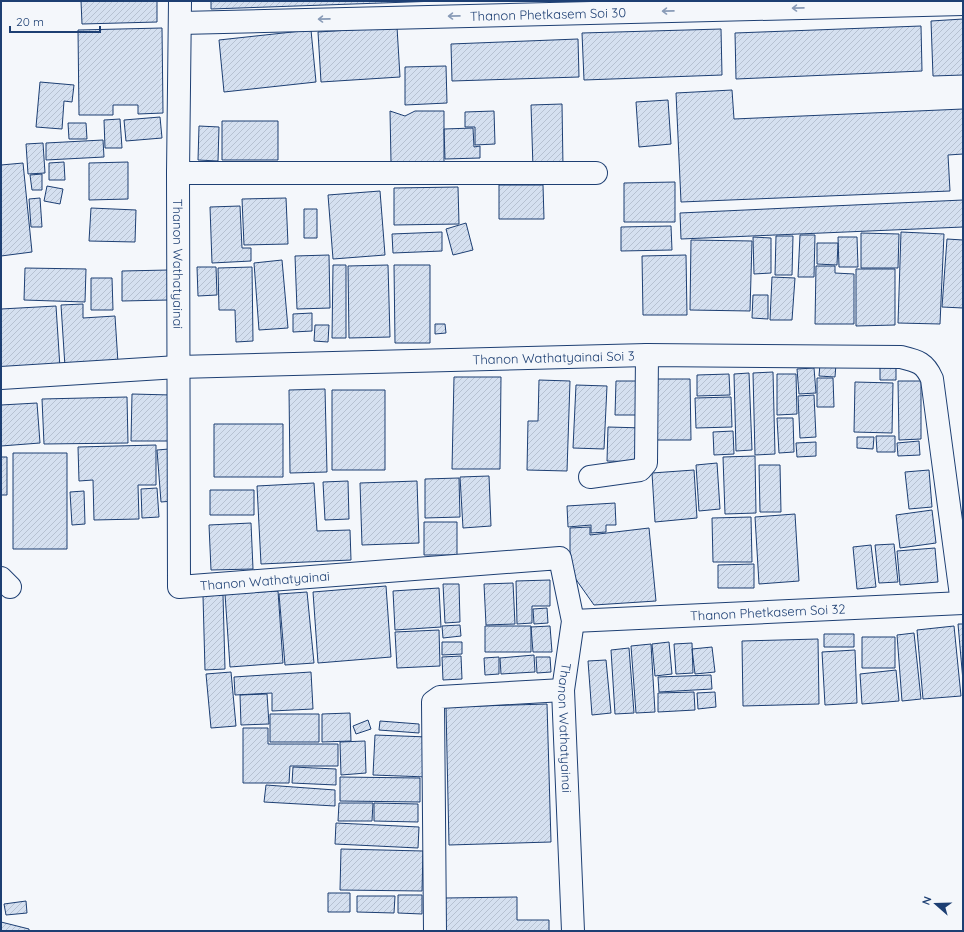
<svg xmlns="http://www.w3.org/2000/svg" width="964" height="932" viewBox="0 0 964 932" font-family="Quicksand,sans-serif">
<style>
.building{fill:url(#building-hatch);stroke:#1d3f73}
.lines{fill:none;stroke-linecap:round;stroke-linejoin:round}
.minor-casing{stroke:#1d3f73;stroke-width:24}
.minor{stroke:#f4f7fb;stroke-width:22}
.oneway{stroke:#889bb7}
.labels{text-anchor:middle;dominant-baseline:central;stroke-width:3;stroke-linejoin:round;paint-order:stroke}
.street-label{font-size:13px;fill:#1d3f73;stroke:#f4f7fb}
</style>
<defs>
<pattern id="building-hatch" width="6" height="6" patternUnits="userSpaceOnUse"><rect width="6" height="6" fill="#d5e0f0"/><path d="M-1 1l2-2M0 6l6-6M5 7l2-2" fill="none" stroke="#b6c1d1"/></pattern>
</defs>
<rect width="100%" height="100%" fill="#f4f7fb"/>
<path class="building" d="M81,1h76v21l-75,2z
M211,1h227l-227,8z
M963,19v56l-30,1 -2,-55z
M921,26l1,45 -186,8 -1,-46z
M397,27l3,50 -79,5 -3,-50z
M162,28l1,85 -25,1v-9h-25v10h-34l-1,-85z
M721,29l1,46 -138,5 -2,-47z
M311,30l5,52 -92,10 -5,-52z
M578,39l1,38 -127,4 -1,-37z
M446,66l1,37 -42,2v-38z
M40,82l34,3 -2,17 -8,-1 -2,28 -26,-2z
M732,90l2,29 229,-10v45l-15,1 2,36 -269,11 -5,-109z
M668,100l3,44 -32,3 -3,-45z
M562,104l1,63 -30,1 -2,-63z
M390,111l15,5 10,-5h29v51h-53z
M494,111l1,33 -20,1v-18h-10v-15z
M160,117l2,21 -36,3 -2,-21z
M120,119l2,29h-17l-1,-28z
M222,121h56v39h-56z
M68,123h18l1,16h-18z
M199,126l20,1 -1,34 -20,-1z
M473,128l1,19 6,-1v12l-35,1 -1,-30z
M103,140l1,17 -58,3v-17z
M43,143l2,30 -17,1 -2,-30z
M64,162l1,18h-16v-17z
M128,162v37l-39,1v-37z
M23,163l9,89 -31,4v-91z
M42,174v16h-10l-2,-15z
M675,182v40h-51v-39z
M499,185h44l1,34h-45z
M47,186l16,3 -3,15 -16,-3z
M458,187l1,37 -65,1v-37z
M380,191l5,64 -52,4 -5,-64z
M40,198l2,29h-11l-2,-28z
M286,198l2,46 -44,1 -2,-46z
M963,200v27l-282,12 -1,-26z
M240,206l2,42h9v13l-39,2 -2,-56z
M91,208l45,2 -1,32 -46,-1z
M304,209h13v29h-13z
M466,223l7,27 -20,5 -7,-26z
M671,226l1,24 -51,1v-24z
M442,232v19l-49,2 -1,-19z
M901,232l43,2 -4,90 -42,-1z
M861,233l38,1 -1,34h-37z
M800,235h15l-1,42h-16z
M776,236h17l-1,39h-17z
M753,237l18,1v35l-17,1z
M838,237h19l1,30h-19z
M947,239l16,1v68l-21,-1z
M691,240l61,1 -2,70 -60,-1z
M817,243h21l-1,22 -20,-1z
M329,255l1,53 -33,1 -2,-53z
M686,255l1,60h-44l-1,-59z
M282,260l6,68 -29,2 -5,-67z
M333,265h13v73h-14z
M388,265l2,72 -41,1 -1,-72z
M394,265h36v78h-35z
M816,266h19v7l19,1v50h-39z
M197,267h19l1,28 -19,1z
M252,267l1,74 -17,1 -1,-32h-16l-1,-42z
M25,268l61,1 -1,33 -61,-2z
M856,269h39v56l-39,1z
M169,270v30l-47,1v-30z
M772,277l23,1 -3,42h-22z
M91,278h21l1,32h-22z
M753,295h15v24l-16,-1z
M83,304v14l32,-2 3,47 -53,4 -4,-62z
M56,306l4,62 -59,4v-63z
M312,313v18l-19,1v-18z
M435,324h10l1,9 -11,1z
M315,325h14l-1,17 -14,-1z
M820,364h16l-1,13 -16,-1z
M880,366h16v14h-16z
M814,368l2,25 -17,1 -2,-25z
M773,372l2,82 -20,1 -2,-82z
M749,373l3,77 -16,1 -2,-77z
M729,374l1,21 -33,1v-21z
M777,374h19l1,40 -20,1z
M454,377h47l-1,92h-48z
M817,378h16l1,29h-17z
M655,379h35l1,61h-35z
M539,380l31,1 -3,90 -40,-1 1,-49h10z
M616,381h23l-1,34h-23z
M898,381h23v58l-22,1z
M855,382l38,1 -1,50 -38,-1z
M576,385l31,1 -3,63 -31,-1z
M325,389l2,83 -37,1 -1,-83z
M332,390h53v80h-53z
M132,394l39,1v46h-40z
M814,395l2,42 -16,1 -2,-42z
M127,397l1,46 -84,1 -2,-45z
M731,397l1,30 -36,1 -1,-30z
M37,403l3,40 -39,3v-41z
M777,418h16l1,34 -15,1z
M214,424h69v53h-69z
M608,427l36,1 -1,34 -36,-1z
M733,431l1,23 -20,1 -1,-23z
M876,436h19v16h-18z
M857,437h17l-1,12 -16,-1z
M919,441l1,14 -22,1 -1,-13z
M816,442v14l-19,1 -1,-14z
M156,445v40h-18l1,34 -45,1 -1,-40 -14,1 -1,-34z
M169,449l4,52 -12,1 -4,-52z
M13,453h54v96h-54z
M755,456l1,57 -31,1 -2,-57z
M1,457h6v38h-6z
M717,463l3,46 -21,2 -3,-46z
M759,465h21l1,47h-21z
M694,470l3,48 -42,4 -3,-49z
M929,470l3,37 -23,2 -4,-37z
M489,476l2,50 -28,2 -3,-51z
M459,478l1,39 -35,1v-39z
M348,481l1,38 -24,1 -2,-38z
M417,481l2,62 -57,2 -2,-62z
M314,483l3,48 33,-1 1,30 -90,4 -4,-78z
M157,488l2,29 -17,1 -1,-29z
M210,490h44v25h-44z
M84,491l1,33 -13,1 -2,-33z
M615,503l1,22h-10v7l-15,1v-8l-23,2 -1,-21z
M932,510l4,33 -36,5 -4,-33z
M795,514l4,67 -40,3 -4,-67z
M751,517l1,45h-39l-1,-44z
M424,522h33v33h-33z
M251,523l2,46 -42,1 -2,-45z
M590,527v8l59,-7 7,73 -62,4 -24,-34v-43z
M894,544l4,38 -19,1 -4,-38z
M871,545l5,42 -19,2 -4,-42z
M935,548l3,34 -38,3 -3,-34z
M754,564v24h-36v-23z
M550,580v26h-18v17l-15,1 -1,-43z
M513,583l2,41 -29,1 -2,-41z
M443,584h16l1,38 -15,1z
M386,586l5,71 -73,6 -5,-71z
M439,588l2,39 -46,3 -2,-39z
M278,591l5,72 -53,4 -5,-73z
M307,592l7,71 -29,2 -6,-71z
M223,595l2,74 -20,1 -2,-74z
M547,608l1,15 -14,1 -1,-15z
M958,624h5v57z
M460,625l1,11 -18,2 -1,-12z
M485,626h46v26h-46z
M550,626l2,26h-19l-2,-25z
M954,626l7,70 -38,3 -6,-69z
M439,630l1,36 -43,2 -2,-36z
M914,633l7,66 -19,2 -5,-66z
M824,634h30v13h-30z
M862,637h33v31h-33z
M818,639l1,65 -76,2 -1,-65z
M442,642h20v12l-20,1z
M669,642l3,32 -17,2 -3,-32z
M692,643l1,30 -17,1 -2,-30z
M651,644l4,68 -19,1 -5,-67z
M712,647l3,25 -20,2 -3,-25z
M629,648l5,65 -19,1 -4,-64z
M855,650l2,53 -32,2 -3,-53z
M534,655l1,17 -34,2 -1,-16z
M461,656l1,23 -19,1 -1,-23z
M499,657v17l-14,1 -1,-17z
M536,657h14l1,15 -14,1z
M606,660l5,53 -19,2 -4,-54z
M896,670l3,31 -37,3 -2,-30z
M231,672l5,54 -25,2 -5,-54z
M311,672l2,37 -41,2v-18l-37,2 -1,-18z
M711,675l1,14 -53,3 -1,-15z
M694,692l1,18 -37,2v-19z
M715,692l1,15 -18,2 -1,-16z
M267,694l2,30 -28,1 -1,-30z
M547,704l4,138 -102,3 -3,-138z
M350,713l1,28 -29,1v-28z
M270,714h49v28h-49z
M368,720l3,9 -15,5 -3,-8z
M380,721l39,3v9l-40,-3z
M243,728h25v16h70v22h-48l-1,17h-46z
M375,735l53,2 -1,40 -54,-2z
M365,741l1,32 -25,2 -1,-33z
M293,767l43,2v16l-44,-2z
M340,777l80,1v24l-80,-1z
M266,785l69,5v16l-71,-4z
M339,803h34l-1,18h-34z
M374,803l44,1v18l-44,-1z
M336,823l83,4 -1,21 -83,-4z
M341,849l82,2 -1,40 -82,-1z
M328,893h22v19h-22z
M398,895h24v19l-24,-1z
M357,896h38l-1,17 -37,-1z
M517,897v23h32v11h-104v-33z
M26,901l1,12 -21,2 -2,-11z
M1,922l28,7v2h-28z"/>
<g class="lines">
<defs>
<g id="minor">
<path id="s1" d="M180,1l-2,172 1,414 381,-29 13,63 -10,69 10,241"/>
<path id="s2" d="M180,23l783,-19"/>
<path d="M178,173h418"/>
<path id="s3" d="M1,378l177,-11 469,-12 254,2c17,4 24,6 31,22l30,224"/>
<path d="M590,477l50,-7 6,-7 1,-108"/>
<path d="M1,578l9,9"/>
<path id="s4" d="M573,621l390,-18"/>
<path d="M435,931l-2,-229 7,-5 123,-7"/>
</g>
</defs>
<use href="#minor" class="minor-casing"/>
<use href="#minor" class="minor"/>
</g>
<defs><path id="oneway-shaft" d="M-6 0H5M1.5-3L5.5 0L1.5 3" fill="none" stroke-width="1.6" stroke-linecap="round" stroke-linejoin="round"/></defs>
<g class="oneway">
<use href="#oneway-shaft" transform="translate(798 8) rotate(179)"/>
<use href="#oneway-shaft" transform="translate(668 11) rotate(179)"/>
<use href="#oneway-shaft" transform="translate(454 16) rotate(179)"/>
<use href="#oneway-shaft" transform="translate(324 19) rotate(179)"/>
</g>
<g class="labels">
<g class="street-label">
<text stroke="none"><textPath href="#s2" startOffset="368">Thanon Phetkasem Soi 30</textPath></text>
<text stroke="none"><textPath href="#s1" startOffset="263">Thanon Wathatyainai</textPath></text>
<text stroke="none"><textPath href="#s3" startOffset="553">Thanon Wathatyainai Soi 3</textPath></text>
<text stroke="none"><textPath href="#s1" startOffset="672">Thanon Wathatyainai</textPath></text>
<text stroke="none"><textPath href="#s4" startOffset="195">Thanon Phetkasem Soi 32</textPath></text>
<text stroke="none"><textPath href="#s1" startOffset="1140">Thanon Wathatyainai</textPath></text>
</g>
</g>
<rect width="964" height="932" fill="none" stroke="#1d3f73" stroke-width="4"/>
<g transform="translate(936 904) rotate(290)" stroke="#f4f7fb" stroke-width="3" paint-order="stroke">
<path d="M0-3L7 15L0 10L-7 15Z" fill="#1d3f73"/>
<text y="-6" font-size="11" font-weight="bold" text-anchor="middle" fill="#1d3f73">N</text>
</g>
<path d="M10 26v6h90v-6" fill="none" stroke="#1d3f73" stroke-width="2"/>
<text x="16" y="26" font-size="12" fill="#1d3f73" stroke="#f4f7fb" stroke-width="3" paint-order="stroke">20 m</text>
</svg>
